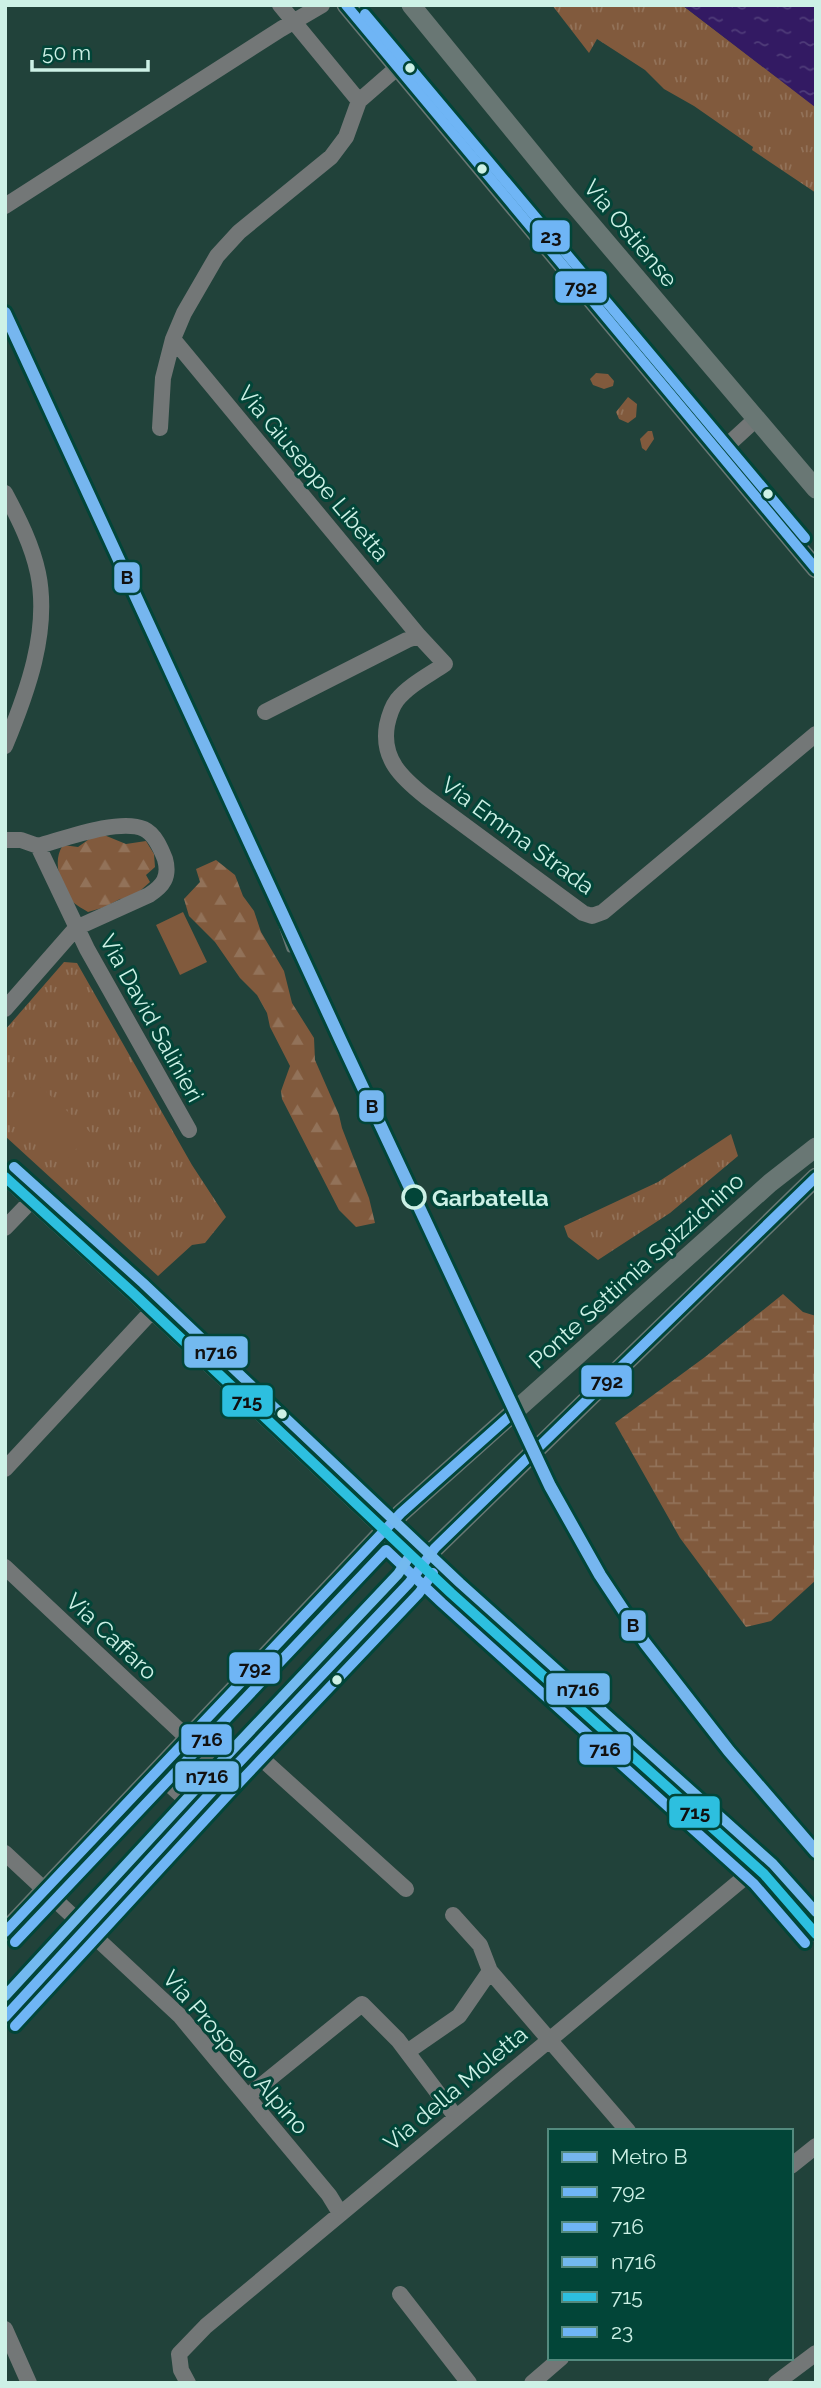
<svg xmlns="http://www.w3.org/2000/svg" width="821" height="2388" viewBox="0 0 821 2388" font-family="Raleway,sans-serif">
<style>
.grass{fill:url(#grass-tufts)}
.forest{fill:url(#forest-firs)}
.wetland{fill:url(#wetland-marsh)}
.pitch{fill:#815a3d}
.water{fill:url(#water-ripples)}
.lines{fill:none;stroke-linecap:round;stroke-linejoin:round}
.minor{stroke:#737777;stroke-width:16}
.major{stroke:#697774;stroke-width:19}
.rail-casing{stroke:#687774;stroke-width:7}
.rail{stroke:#024538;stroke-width:4.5;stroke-dasharray:13;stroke-linecap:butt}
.bus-1-casing{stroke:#024538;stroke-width:16}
.bus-2-casing{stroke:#024538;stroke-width:16}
.bus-3-casing{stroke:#024538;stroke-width:16}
.bus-4-casing{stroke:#024538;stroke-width:16}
.bus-5-casing{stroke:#024538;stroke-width:16}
.bus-1{stroke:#6fb5f5;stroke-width:10}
.bus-2{stroke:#6fb5f5;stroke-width:10}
.bus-3{stroke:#73b9ef;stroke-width:10}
.bus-4{stroke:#2dbfdf;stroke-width:10}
.bus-5{stroke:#6fb5f5;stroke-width:10}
.metro-1-casing{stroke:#024538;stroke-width:18}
.metro-1{stroke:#76b6ef;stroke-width:12}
.bus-dot{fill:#cdf1e6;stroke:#024538;stroke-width:2.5}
.stop-dot{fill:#024538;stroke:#cdf1e6;stroke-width:3.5}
.labels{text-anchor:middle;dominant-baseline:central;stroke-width:6;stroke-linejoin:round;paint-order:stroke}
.street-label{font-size:23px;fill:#cdf1e6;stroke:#024538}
.stop-label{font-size:23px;font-weight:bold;fill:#cdf1e6;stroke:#024538;text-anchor:start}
.line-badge{stroke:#024538;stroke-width:2.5}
.pale-badge-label{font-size:19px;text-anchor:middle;font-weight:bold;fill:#111}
</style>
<defs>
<pattern id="grass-tufts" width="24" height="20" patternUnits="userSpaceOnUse" patternTransform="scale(1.75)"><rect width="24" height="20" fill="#815a3d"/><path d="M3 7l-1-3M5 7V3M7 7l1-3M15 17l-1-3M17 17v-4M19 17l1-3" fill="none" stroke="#927259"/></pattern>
<pattern id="forest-firs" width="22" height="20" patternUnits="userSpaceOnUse" patternTransform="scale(1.75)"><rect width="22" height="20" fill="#815a3d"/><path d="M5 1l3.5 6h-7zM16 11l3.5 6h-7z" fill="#927259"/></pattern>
<pattern id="wetland-marsh" width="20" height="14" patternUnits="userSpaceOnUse" patternTransform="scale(1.75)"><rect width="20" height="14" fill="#815a3d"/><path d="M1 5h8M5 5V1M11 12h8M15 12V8" fill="none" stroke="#927259"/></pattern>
<pattern id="water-ripples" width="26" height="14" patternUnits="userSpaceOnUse" patternTransform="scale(1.75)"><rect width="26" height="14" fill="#331a63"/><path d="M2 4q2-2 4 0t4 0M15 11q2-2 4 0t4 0" fill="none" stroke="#4f3c79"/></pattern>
</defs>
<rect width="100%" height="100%" fill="#21423a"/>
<path class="grass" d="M552,5h130l134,102v86l-64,-43 1,-3 -59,-41 -30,-17 -19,-19 -48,-31 -8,14z
M596,373l12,1 6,7 -1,5 -9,3 -11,-4 -3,-6z
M628,397l9,7 -1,13 -8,6 -9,-4 -3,-7z
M648,431h4l2,8 -8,12 -4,-3 -2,-9z
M64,962l13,1 115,202 34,52 -21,26 -13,2 -34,31 -153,-140v-106z
M731,1134l7,22 -68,57 -72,47 -30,-23 -4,-11 94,-44z"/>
<path class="forest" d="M104,835l22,9 20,-3 8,13 1,13 -9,8 4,7 -18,16 -12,1 -15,8 -17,5c-6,-4 -15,-8 -18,-14 -10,-15 -18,-37 -7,-53l15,2 14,-10z
M216,860l19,15 8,21 11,15 7,21 23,39 8,32 22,35 1,22 24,55 3,13 27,70 6,25 -19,4 -17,-17 -57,-111 -1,-8 9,-25 -20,-39 -3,-14 -10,-18 -17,-17 -25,-36 -26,-26 -5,-17 16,-17 -4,-13z"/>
<path class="wetland" d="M783,1294l20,18 13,4v264l-45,41 -25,6 -66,-89 -65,-115 90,-66z"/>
<path class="pitch" d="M183,912l24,50 -27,13 -24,-50z
M41,1087l50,46 -23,25 -50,-47z"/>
<path class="water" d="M682,5h134v102h-1z"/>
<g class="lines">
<path class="minor" d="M280,5l79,96
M5,206l276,-177 41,-24
M173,339l246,297 26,28c-16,11 -36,21 -48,36 -6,8 -8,16 -10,25 -6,34 15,53 39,72l157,116 9,3 11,-4 213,-178
M160,428l3,-50 10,-39 11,-26 33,-57 22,-24 92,-75 15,-20 13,-36 39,-34
M720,452l36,-33
M5,493c14,26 27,52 33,80 12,58 -11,120 -33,173
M265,712l142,-72 12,-4
M5,840h16l17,6
M38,846l49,103 102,181
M5,1009l71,-81 73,-33c14,-9 21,-18 16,-36 -4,-10 -10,-25 -21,-30 -25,-11 -80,10 -106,17
M5,1177l128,116 318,300 313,281 52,60
M5,1228l26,-27
M5,1469l147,-158
M5,1567l222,208
M251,1749l155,140
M156,1772l40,37
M5,1853l175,163 149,179 11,18
M453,1915l27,30 10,26 138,160
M407,2052l52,-36 31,-45
M248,2096l114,-92 36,36 58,77
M791,2166l25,-20
M400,2294l69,89
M5,2329l24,54
M188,2383l-7,-13 -2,-16 27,-28 551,-459
M532,2383l29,-25
M776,2383l40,-30"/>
<path class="major" d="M346,5l470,564
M411,5l156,191 249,293
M5,1932l396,-419 369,-330 46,-36
M5,2017l222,-242 182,-192 26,-35 381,-371"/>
<defs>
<path id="rail" d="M265,876l25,73"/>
</defs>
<use href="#rail" class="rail-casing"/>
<use href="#rail" class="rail"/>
<defs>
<path id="bus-1" d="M346,5l470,564
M5,1932l396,-419 112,-100
M5,2017l222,-242 182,-192 26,-35 381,-371"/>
<path id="bus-2" d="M15,1942l371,-392 56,53 312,281 51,59
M15,2026l222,-241 182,-192 14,-20"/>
<path id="bus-3" d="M14,1167l129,116 317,300 313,281 43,48
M5,1996l212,-230 181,-192 11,-17"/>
<path id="bus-4" d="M5,1177l128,116 318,300 313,281 52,60"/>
<path id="bus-5" d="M365,14l440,524"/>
</defs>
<use href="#bus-1" class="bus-1-casing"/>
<use href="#bus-2" class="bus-2-casing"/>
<use href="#bus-3" class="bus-3-casing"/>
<use href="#bus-4" class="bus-4-casing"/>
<use href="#bus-5" class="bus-5-casing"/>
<use href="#bus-1" class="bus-1"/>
<use href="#bus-2" class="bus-2"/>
<use href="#bus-3" class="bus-3"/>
<use href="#bus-4" class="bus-4"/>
<use href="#bus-5" class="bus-5"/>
<defs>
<path id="metro-1" d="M5,313l336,728 209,445 50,89 45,68 84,108 87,101"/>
</defs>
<use href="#metro-1" class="metro-1-casing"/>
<use href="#metro-1" class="metro-1"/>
</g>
<g class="bus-dot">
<circle cx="410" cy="68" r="6"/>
<circle cx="482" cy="169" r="6"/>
<circle cx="768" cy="494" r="6"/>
<circle cx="282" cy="1414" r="6"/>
<circle cx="337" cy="1680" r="6"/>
</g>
<circle class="stop-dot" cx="414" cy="1197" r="11"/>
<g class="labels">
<g class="street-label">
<text transform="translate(631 233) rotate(50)">Via Ostiense</text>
<text transform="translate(314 473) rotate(50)">Via Giuseppe Libetta</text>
<text transform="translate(518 835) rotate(36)">Via Emma Strada</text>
<text transform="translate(152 1018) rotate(61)">Via David Salinieri</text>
<text transform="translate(636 1270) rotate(-42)">Ponte Settimia Spizzichino</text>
<text transform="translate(112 1636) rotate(43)">Via Caffaro</text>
<text transform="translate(236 2052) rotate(49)">Via Prospero Alpino</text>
<text transform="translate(455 2088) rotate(-40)">Via della Moletta</text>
</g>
<g class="stop-label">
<text x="432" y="1197">Garbatella</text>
</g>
</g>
<g class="line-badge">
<rect x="531" y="219" width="40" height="34" rx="7" fill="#6fb5f5"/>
<rect x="554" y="270" width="54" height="34" rx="7" fill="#6fb5f5"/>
<rect x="113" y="561" width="28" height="33" rx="7" fill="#76b6ef"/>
<rect x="358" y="1089" width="27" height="34" rx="7" fill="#76b6ef"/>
<rect x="183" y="1335" width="66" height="34" rx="7" fill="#73b9ef"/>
<rect x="580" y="1364" width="53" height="34" rx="7" fill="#6fb5f5"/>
<rect x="221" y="1384" width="53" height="34" rx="7" fill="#2dbfdf"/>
<rect x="620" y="1609" width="27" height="33" rx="7" fill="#76b6ef"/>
<rect x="228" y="1651" width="53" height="34" rx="7" fill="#6fb5f5"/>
<rect x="545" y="1672" width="66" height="34" rx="7" fill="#73b9ef"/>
<rect x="180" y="1723" width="53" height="33" rx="7" fill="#6fb5f5"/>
<rect x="578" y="1733" width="54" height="33" rx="7" fill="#6fb5f5"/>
<rect x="174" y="1760" width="66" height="33" rx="7" fill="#73b9ef"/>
<rect x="668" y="1795" width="53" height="34" rx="7" fill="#2dbfdf"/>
</g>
<g class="pale-badge-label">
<text x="551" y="243">23</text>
<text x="581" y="294">792</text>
<text x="127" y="584">B</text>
<text x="372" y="1113">B</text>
<text x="216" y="1359">n716</text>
<text x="607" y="1388">792</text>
<text x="247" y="1408">715</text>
<text x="633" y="1632">B</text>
<text x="255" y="1675">792</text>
<text x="578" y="1696">n716</text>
<text x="207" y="1746">716</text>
<text x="605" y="1756">716</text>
<text x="207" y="1783">n716</text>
<text x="695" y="1819">715</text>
</g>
<rect width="821" height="2388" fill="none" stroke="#cdf1e6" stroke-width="14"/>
<rect x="548" y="2129" width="245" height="231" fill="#024538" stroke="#538a7e" stroke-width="2"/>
<rect x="562" y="2152" width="35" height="10" fill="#76b6ef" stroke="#538a7e" stroke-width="2"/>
<text x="611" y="2164" font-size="21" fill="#cdf1e6">Metro B</text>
<rect x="562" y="2187" width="35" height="10" fill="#6fb5f5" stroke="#538a7e" stroke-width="2"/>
<text x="611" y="2199" font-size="21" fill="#cdf1e6">792</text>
<rect x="562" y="2222" width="35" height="10" fill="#6fb5f5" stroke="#538a7e" stroke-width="2"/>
<text x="611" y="2234" font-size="21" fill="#cdf1e6">716</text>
<rect x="562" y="2257" width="35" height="10" fill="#73b9ef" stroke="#538a7e" stroke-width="2"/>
<text x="611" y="2269" font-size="21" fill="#cdf1e6">n716</text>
<rect x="562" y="2292" width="35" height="10" fill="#2dbfdf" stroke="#538a7e" stroke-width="2"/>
<text x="611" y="2304" font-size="21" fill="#cdf1e6">715</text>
<rect x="562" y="2327" width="35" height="10" fill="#6fb5f5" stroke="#538a7e" stroke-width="2"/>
<text x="611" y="2339" font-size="21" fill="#cdf1e6">23</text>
<path d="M32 60v10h116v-10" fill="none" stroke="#cdf1e6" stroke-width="3.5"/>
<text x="42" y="60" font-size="21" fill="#cdf1e6" stroke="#024538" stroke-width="5" paint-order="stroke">50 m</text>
</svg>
